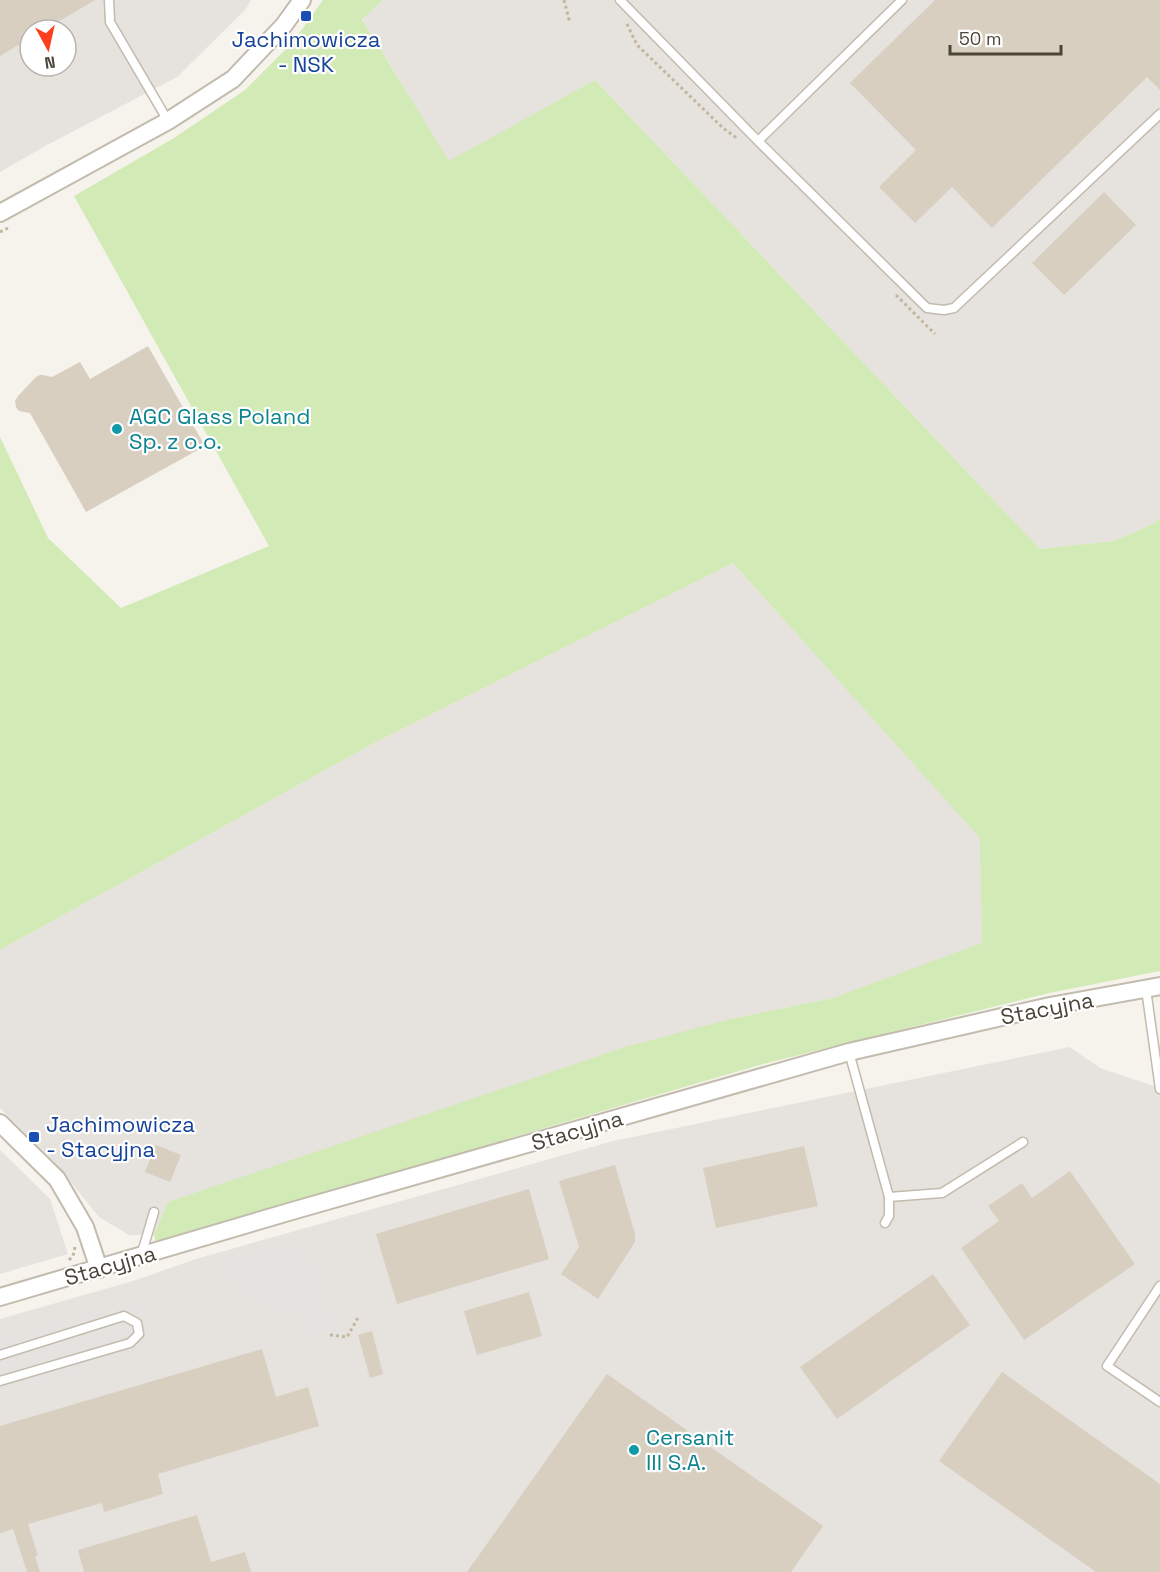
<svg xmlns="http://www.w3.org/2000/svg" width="1160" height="1572" viewBox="0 0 1160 1572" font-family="'Space Grotesk',sans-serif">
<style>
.industrial{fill:#e6e2dd;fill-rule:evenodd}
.green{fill:#d2eab5}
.parking{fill:#e5e3e0}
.building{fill:#d8cfc1}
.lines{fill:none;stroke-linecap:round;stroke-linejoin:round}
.service-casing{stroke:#c2bbae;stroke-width:11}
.minor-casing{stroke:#c2bbae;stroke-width:20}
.path{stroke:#c4b79f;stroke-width:3;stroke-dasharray:3 3;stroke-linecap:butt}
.service{stroke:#fff;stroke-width:8}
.minor{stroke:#fff;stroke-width:16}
.transit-dot{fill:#1a4fb4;stroke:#fff;stroke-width:2}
.culture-dot{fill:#0f9aa8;stroke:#fff;stroke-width:2}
.labels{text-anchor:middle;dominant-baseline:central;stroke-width:4.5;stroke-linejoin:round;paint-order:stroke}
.transit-label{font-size:22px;fill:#164399;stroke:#fff}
.culture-label{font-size:22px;fill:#0d838f;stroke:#fff;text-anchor:start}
.street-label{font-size:22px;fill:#4b4439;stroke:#fff}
</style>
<rect width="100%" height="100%" fill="#f6f3ec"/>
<path class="industrial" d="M0,0h251l-6,10 -68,67 -130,68 -47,27zM30,30h36v36h-36z
M383,0h777v517l-5,6 -41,18 -74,8 -445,-469 -146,82 -87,-144z
M733,563l248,275 1,106 -149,54 -102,21 -563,183 -14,33h-25l-30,-18 -45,-56 -54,-53v-158l376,-208z
M1070,1047l30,21 60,20v484h-1160v-253l133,-38 63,-22 417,-118z
M0,1150l50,49 18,55 -68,20z"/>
<path class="green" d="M323,0h60l-21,19 87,142 146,-81 445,469 74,-8 41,-18 5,-6v454l-111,22 -286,71 -607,178 -2,-7 14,-33 457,-155 106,-28 102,-21 149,-55 -2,-105 -247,-275 -357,179 -376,208v-513l48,101 73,70 148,-62 -195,-350 100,-58 71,-48 48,-48z"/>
<path class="parking" d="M309,1239l21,68 16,31 -24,7 -17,-8 -6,-24 -24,6 -47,-35 -5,-22 3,-5 48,-15 2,6z
M138,1297l14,55 -152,44v-59z"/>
<path class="building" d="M0,0h95l-51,30h-14v8l-30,18z
M935,0h225v90l-13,-13 -155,151 -40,-41 -37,36 -36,-36 37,-37 -66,-67z
M1104,192l32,33 -72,70 -32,-32z
M148,346l57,100 -119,66 -56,-99 -11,-2 -3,-4 -1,-6 3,-5 18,-19 4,-2h3l9,2 28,-15 10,17z
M156,1145l25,10 -11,27 -25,-10z
M804,1146l14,60 -102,22 -13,-60z
M615,1165l20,69v8l-37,57 -37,-25 18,-27 -20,-66z
M1070,1171l65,93 -111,76 -63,-92 38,-27 -11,-15 34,-23 10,15z
M529,1189l20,70 -152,45 -21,-70z
M933,1274l37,51 -133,94 -37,-52z
M529,1292l13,44 -65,19 -13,-44z
M372,1331l11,43 -13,4 -12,-43z
M262,1349l14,48 32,-10 11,39 -161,48 5,20 -59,18 -2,-9 -74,21 10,32h-3l5,16h-13l-14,-43 -13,4v-107z
M1002,1372l158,112v88h-64l-157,-111z
M607,1374l216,152 -32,46h-324z
M197,1515l14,47 34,-10 6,20h-167l-6,-22z"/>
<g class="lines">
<defs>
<path id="service" d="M109,0l1,22 58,99
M620,0l138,141 169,167 17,2 10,-2 206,-194
M758,141l144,-141
M1146,989l14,100
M849,1052l40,145 53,-4 81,-51
M885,1223l4,-7v-19
M141,1256l13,-44
M1160,1286l-53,80 53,36
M0,1355l124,-39 13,7 2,11 -9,9 -130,38"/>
<path id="minor" d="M0,213l168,-92 65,-42 51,-54 18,-25
M0,1123l57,56 28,48 14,42
M0,1297l292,-86 557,-159 201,-46 110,-20"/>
</defs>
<use href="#service" class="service-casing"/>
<use href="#minor" class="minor-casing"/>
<path class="path" d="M564,0l6,23
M627,24l10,21 86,83 15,11
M0,232l8,-4
M896,295l39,39
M69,1260l4,-4 2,-9
M330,1335l17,2 12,-21"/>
<use href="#service" class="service"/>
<use href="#minor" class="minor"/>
</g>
<g class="transit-dot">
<rect x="300" y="10" width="12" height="12" rx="3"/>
<rect x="28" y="1131" width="12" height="12" rx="3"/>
</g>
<g class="culture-dot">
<circle cx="117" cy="429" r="6"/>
<circle cx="634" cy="1450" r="6"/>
</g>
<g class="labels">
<g class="transit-label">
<text x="306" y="39">Jachimowicza<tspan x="306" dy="25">- NSK</tspan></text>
<text x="46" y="1124" text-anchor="start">Jachimowicza<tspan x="46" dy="25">- Stacyjna</tspan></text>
</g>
<g class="culture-label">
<text x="129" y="416">AGC Glass Poland<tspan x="129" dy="25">Sp. z o.o.</tspan></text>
<text x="646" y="1437">Cersanit<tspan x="646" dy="25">III S.A.</tspan></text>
</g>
<g class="street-label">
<text transform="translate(1047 1008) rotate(-11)">Stacyjna</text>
<text transform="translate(577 1130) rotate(-16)">Stacyjna</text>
<text transform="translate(110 1265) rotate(-16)">Stacyjna</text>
</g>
</g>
<g transform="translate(48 48) rotate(172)"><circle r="28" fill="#ffffff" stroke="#b7b4b0" stroke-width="1.5"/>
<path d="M0-4.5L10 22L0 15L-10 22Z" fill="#fc3f1d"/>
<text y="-9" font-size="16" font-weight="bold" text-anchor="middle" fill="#4b4439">N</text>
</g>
<path d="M950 45v9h111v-9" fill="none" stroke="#4b4439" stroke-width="3"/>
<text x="959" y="45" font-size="18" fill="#4b4439" stroke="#ffffff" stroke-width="4.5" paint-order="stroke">50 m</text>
</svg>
